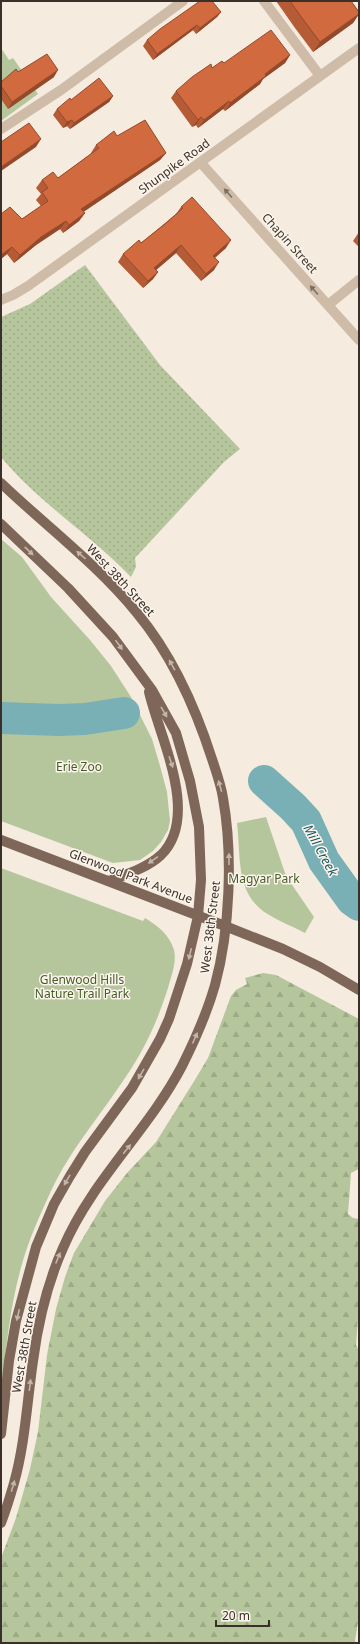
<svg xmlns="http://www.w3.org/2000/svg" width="360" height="1644" viewBox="0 0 360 1644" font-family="'Noto Sans',sans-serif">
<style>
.grass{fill:url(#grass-dots)}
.forest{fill:url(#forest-firs)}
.park{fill:#b6c69c}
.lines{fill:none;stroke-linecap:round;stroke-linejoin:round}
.river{stroke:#79b0b5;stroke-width:32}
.minor{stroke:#cfbca8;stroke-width:10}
.major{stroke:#7e6758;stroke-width:10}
.wall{fill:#b55b36}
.shaded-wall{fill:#934a2c}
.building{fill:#d26a3f;stroke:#934a2c}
.oneway{fill:#7e6e62}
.oneway2{fill:#c3b5a9}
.labels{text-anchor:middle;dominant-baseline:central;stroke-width:3;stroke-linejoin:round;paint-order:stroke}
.street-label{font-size:12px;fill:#3b2f29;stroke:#fcf5eb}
.park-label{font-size:12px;fill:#475c2a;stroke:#fcf5eb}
.water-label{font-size:13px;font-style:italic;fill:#195962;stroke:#fcf5eb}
</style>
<defs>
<pattern id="grass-dots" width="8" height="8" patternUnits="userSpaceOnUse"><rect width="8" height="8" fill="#b6c69c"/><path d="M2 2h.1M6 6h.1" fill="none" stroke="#9daa86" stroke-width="1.8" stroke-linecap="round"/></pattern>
<pattern id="forest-firs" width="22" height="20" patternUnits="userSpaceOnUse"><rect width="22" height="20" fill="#b6c69c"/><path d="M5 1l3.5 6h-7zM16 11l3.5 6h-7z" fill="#9daa86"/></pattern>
</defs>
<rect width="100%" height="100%" fill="#f5ebde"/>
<path class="grass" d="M85,265l75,100 80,84 -16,13 -89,96 1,9 -5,10c-41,-43 -92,-74 -130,-120v-140l29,-13z"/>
<path class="forest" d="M263,973l13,2 83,44v150l-8,4 -3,41 5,4 6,1v86l-3,40 3,6v265l-4,25 1,2h-355v-85l15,-40 14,-49 8,-37 9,-77 9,-46 9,-32 9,-24 31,-52 22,-28 29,-31 37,-59 15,-25 23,-62 5,-6 11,-6 -2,-6z"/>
<path class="park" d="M1,48l8,12 4,-2 25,36 -37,27z
M1,539l21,18 29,40 39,43 21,26 20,31 21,42 8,27 7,26 3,29 -2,9 -7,12 -8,9 -13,9 -27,3 -112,-42z
M266,817l20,59 28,41 -9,16c-13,-7 -27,-12 -39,-20 -31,-20 -25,-58 -29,-90z
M1,868l142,53 2,-3c13,8 24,16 29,32 3,13 -3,26 -6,38 -10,32 -24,63 -43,90 -25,38 -55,72 -74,113 -11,24 -22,48 -29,73 -12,41 -16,86 -21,128z"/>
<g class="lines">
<path class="river" d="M1,718l58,2 26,-1 39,-6
M264,781l29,26 13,14 18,40 28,39 7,5"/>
<path class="minor" d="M264,1l56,75
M1,129l60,-39 122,-89
M201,163l158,177
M1,300l12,-5 15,-9 331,-238
M328,305l31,-25"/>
<path class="major" d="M1,483c45,43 96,81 136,130 35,42 58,93 75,146 4,12 9,26 11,39 10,56 7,132 -8,187 -8,28 -20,55 -33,81 -34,65 -90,114 -119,182 -16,36 -25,75 -30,113 -6,41 -8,83 -19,122 -4,14 -8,27 -13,40
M1,524l67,64 45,49 39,53 24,43 14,48 9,46 2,53 -3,36 -11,48 -18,55 -9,20 -28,49 -47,64 -15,24 -16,28 -18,43 -20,74 -7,40 -8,73
M1,840l224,86 58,23 37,18 39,23
M109,881c18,-7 38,-13 52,-26 40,-39 -2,-119 -12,-163"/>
</g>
<path class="wall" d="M276,1h75l8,11v2l-6,9 -40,29 -18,-24z
M221,12l-4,5 -21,17 -3,-4 -40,30 -10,-14 4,-6z
M290,55l-5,8 -22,16 -3,5 -27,21 -8,6 -2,-2 -25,19 -2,-3 -4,2 -21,-29 5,-7 36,-23 12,-5z
M18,72l36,5 -46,32 -7,-10v-17z
M113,96l-4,6 -39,27 -3,-3 -4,2 -10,-13 4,-6 14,-9z
M117,136l49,17 -6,7 -77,52 2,1 -6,8 -16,12 -3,-4 -24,16 -22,18 -7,-9 -6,5v-45l21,5 19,-13 -5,-6 5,-6 -5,-6 6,-8 16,-2 34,-25h-1l5,-8z
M181,207l45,41 -11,10 -1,12 -13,11 -25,-28 -20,17 2,2 -5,7 -10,9 -25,-26 5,-8 18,-11 35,-29z
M359,232v15l-6,-6z"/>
<path class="shaded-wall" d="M221,12l-4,5 -21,17 4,-6z
M359,14l-6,9 -40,29 7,-10z
M197,25l-4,5 -40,30 4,-6z
M290,55l-5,8 -22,16 -3,5 -35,27 5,-8 35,-29z
M58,70l-4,7 -46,32 4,-7z
M113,96l-4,6 -39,27 4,-6z
M229,101l-6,8 -25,19 6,-8z
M201,117l-5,8 -4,2 6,-7z
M72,120l-5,6 -4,2 4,-6z
M41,139l-5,8 -35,24v-4z
M166,153l-6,7 -84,57 5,-8z
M85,213l-6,8 -16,12 6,-8z
M66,221l-6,8 -24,16 -22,18 6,-8 21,-18z
M231,240l-5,8 -18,15 5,-7z
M181,245l-5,8 -27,23 5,-8z
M12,247l-5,7 -6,5v-4z
M219,262l-5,8 -13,11 5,-7z
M158,272l-5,7 -10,9 5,-7z"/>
<path class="building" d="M200,1h12l9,11 -21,16 -3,-3 -40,29 -10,-14 13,-11z
M290,1h61l8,11v2l-39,28 -18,-24z
M271,30l19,25 -25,19 1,2 -36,27 -1,-2 -25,19 -3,-3 -3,3 -22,-29 16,-14 19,-13 1,4 10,-7 2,2z
M47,54l11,16 -46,32 -11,-16v-4l15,-13 2,3z
M99,78l14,18 -39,27 -2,-3 -5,2 -10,-13 13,-11 1,2z
M145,120l21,33 -85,56 4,4 -16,12 -3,-4 -25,16 -21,18 -8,-8 -11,8v-41l9,-7 12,12 26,-18 -6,-9 6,-4 -6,-8 11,-8 5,6 41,-30 -3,-3 18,-14 3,5z
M29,123l12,16 -40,28v-25z
M192,197l39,43 -18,16 6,6 -13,12 -25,-29 -27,23 4,4 -10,9 -25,-27 16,-14 2,3 24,-19 18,-16 -2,-1z"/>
<defs><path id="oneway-solid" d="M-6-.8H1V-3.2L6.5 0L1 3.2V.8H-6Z"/></defs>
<g class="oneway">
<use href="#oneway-solid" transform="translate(228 193) rotate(-132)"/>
<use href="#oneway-solid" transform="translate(314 290) rotate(-132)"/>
</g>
<g class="oneway2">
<use href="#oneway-solid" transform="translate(29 551) rotate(44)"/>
<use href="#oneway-solid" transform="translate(81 555) rotate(-139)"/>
<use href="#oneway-solid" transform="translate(119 645) rotate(54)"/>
<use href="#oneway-solid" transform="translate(172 665) rotate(-119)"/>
<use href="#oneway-solid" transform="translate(164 712) rotate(60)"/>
<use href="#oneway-solid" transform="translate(171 762) rotate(71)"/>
<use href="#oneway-solid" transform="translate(220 786) rotate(-106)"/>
<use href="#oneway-solid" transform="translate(229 859) rotate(-90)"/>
<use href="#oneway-solid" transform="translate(153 860) rotate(145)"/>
<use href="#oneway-solid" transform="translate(190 954) rotate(103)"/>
<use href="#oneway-solid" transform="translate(195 1038) rotate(-66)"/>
<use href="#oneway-solid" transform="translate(141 1074) rotate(120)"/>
<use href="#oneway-solid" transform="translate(127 1149) rotate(-51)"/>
<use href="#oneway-solid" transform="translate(67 1180) rotate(120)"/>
<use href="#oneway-solid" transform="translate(58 1258) rotate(-68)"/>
<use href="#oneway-solid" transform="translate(18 1315) rotate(103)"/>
<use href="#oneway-solid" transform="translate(30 1385) rotate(-83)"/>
<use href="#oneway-solid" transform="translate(13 1486) rotate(-74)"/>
</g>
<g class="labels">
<g class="street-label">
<text transform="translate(174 166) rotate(-36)">Shunpike Road</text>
<text transform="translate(290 243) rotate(48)">Chapin Street</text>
<text transform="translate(121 580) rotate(47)">West 38th Street</text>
<text transform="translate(131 876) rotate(21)">Glenwood Park Avenue</text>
<text transform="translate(210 927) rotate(-83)">West 38th Street</text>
<text transform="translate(24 1347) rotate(-80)">West 38th Street</text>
</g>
<g class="park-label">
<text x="79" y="766">Erie Zoo</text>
<text x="264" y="878">Magyar Park</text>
<text x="82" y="979">Glenwood Hills<tspan x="82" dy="14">Nature Trail Park</tspan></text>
</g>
<g class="water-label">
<text transform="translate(321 850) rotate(61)">Mill Creek</text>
</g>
</g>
<rect width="360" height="1644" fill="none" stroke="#3b2f29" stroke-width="4"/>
<path d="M216 1620v6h53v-6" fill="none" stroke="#3b2f29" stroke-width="2"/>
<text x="222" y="1620" font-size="12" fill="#3b2f29" stroke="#fcf5eb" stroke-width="3" paint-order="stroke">20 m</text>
</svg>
